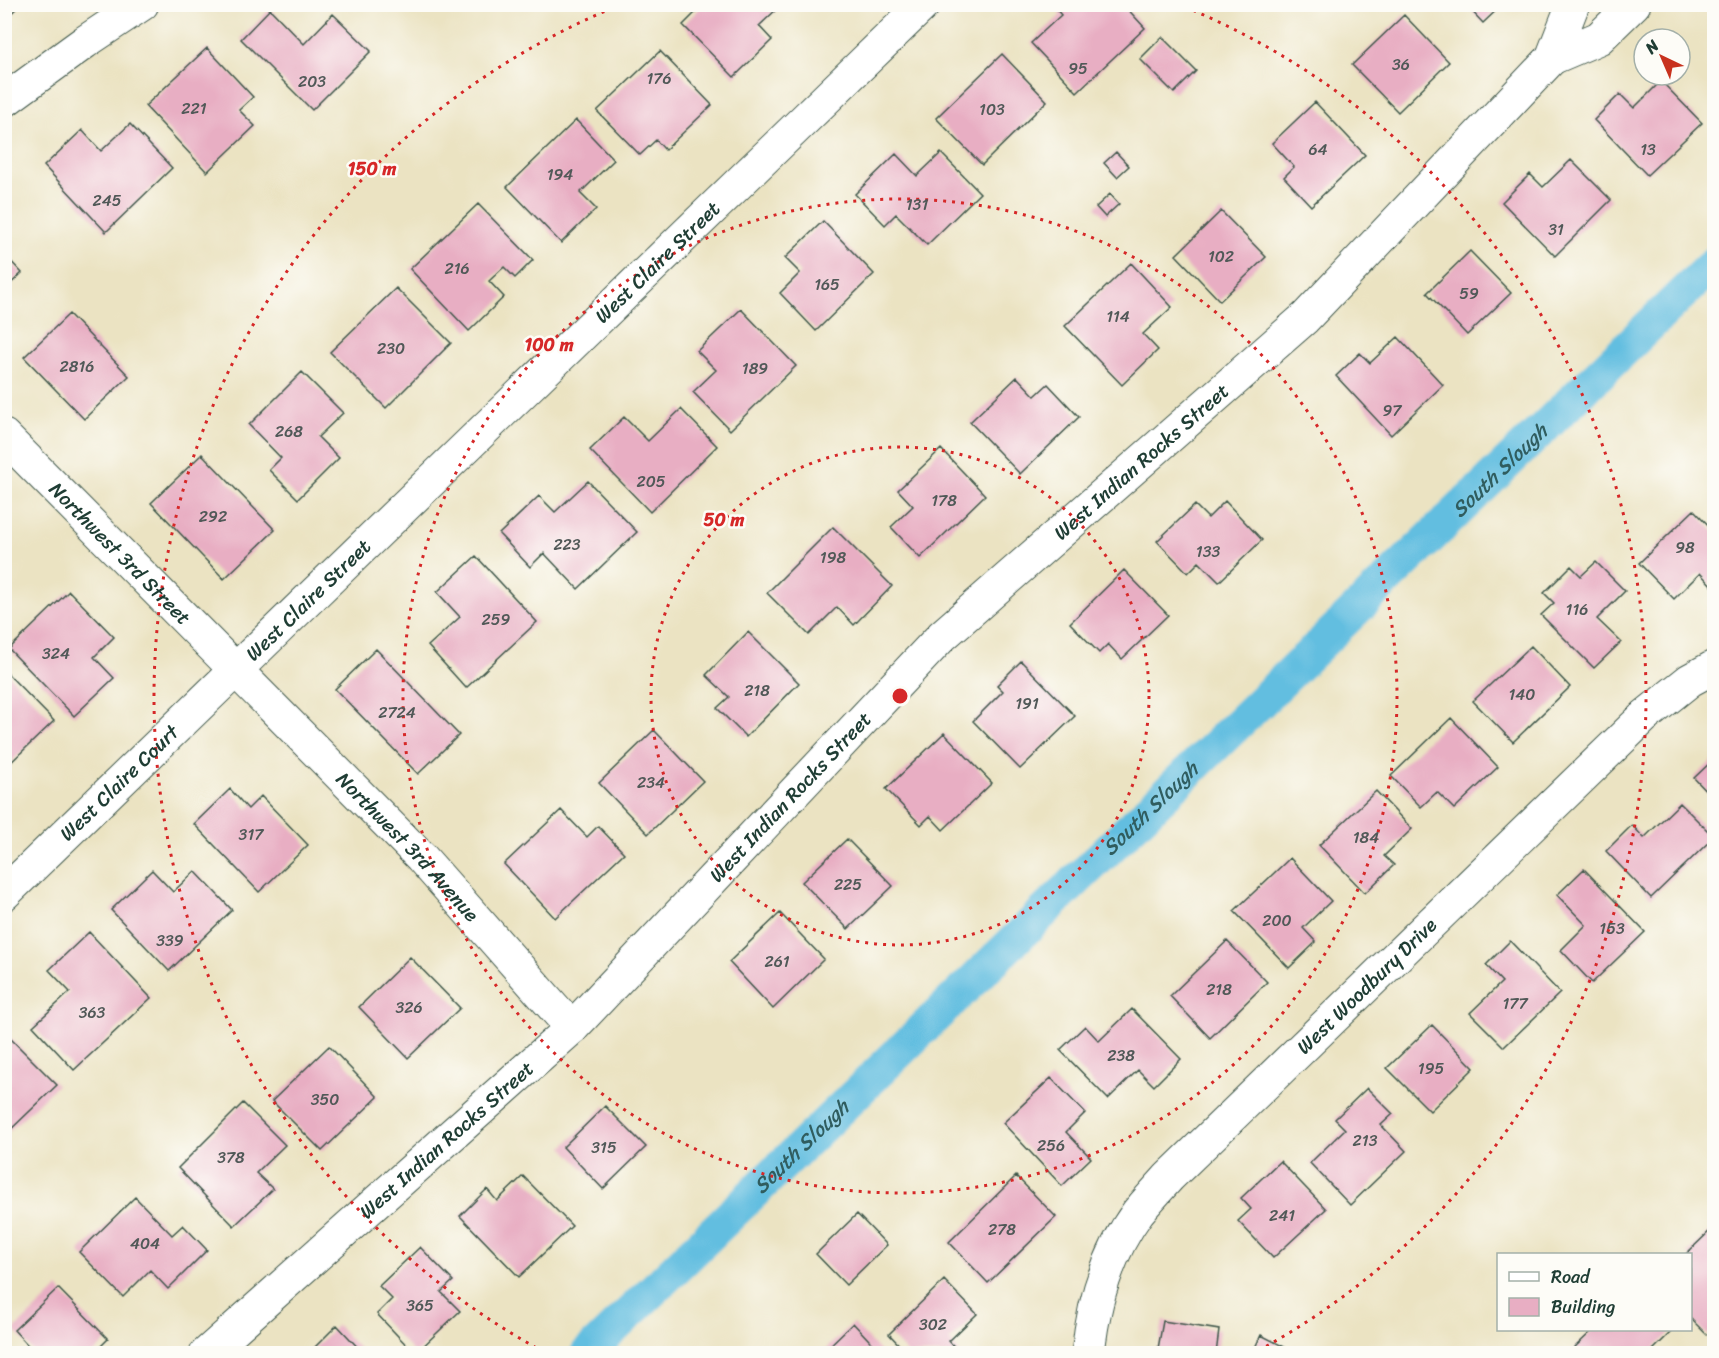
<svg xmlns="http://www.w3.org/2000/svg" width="1719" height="1358" viewBox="0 0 1719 1358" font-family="Sriracha,sans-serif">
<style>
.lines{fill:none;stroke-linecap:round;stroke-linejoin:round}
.canal{stroke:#62bee0;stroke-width:34}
.building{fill:#e8aec3}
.street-casing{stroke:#3e5649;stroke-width:35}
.street{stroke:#fff;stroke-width:33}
.ring{fill:none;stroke:#d62828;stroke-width:3;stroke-dasharray:3 6}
.labels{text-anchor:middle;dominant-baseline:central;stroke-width:5;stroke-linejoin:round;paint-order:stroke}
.number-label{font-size:16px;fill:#515958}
.street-label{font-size:20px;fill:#1f3d34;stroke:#fdfcf7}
.water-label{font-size:21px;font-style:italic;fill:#305d5f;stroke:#fdfcf7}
.centre{fill:#d62828;stroke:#fdfcf7;stroke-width:3}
.ring-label{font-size:18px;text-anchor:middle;font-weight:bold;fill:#d62828;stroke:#fdfcf7;stroke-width:5;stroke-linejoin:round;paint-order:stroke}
</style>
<rect width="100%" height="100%" fill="#fdfcf7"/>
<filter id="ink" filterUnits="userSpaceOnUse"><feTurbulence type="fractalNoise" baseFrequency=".0167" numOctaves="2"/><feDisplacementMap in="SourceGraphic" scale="12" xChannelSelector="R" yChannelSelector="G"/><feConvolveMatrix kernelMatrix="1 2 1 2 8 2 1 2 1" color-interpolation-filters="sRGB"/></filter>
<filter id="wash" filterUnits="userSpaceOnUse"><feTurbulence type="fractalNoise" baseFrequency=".008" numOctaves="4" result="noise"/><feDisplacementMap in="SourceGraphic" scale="24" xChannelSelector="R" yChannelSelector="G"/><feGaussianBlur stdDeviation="1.35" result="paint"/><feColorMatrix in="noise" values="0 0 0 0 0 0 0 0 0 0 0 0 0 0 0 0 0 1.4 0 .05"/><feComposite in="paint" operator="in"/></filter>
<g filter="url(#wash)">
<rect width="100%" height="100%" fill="#ebe3c2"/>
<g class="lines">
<path class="canal" id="s1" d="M587,1354l1127,-1091"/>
</g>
<g id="blocks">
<path class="building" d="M4,4h17l-17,16z
M704,4h72l3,3 -20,19 13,14 -38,37 -51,-52z
M1052,4h71l22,24 -68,64 -46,-49 30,-28z
M1465,4h38l-20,19z
M270,9l34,35 29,-30 38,37 -59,59 -71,-71z
M1404,15l45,47 -51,50 -46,-47z
M1162,37l34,34 -22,22 -34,-34z
M207,48l46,49 -14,13 16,16 -48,46 -62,-66z
M660,51l52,54 -47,45 -9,-10 -16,15 -43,-44z
M1002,54l45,47 -65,64 -46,-47z
M1661,81l41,42 -55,52 -53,-55 26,-26 14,14z
M1315,102l50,53 -54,51 -27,-29 10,-10 -22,-24z
M576,120l38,40 -34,33 16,16 -35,34 -54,-56z
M130,124l42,44 -66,64 -62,-66 38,-36 19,21z
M1116,152l13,14 -12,11 -13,-14z
M941,153l39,40 -53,52 -31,-31 -11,11 -30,-31 41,-40 21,22z
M1571,160l40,40 -56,56 -53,-54 28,-28 13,13z
M1110,194l9,10 -14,13 -9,-10z
M478,204l55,56 -18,18 -11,-11 -15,14 15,16 -35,34 -59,-62z
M1221,211l45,46 -46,44 -44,-46z
M823,221l51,53 -58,57 -36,-38 20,-20 -15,-15z
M1470,251l41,42 -44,42 -40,-42z
M4,254l18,19 -18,17z
M1131,263l41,44 -29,27 15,16 -36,35 -57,-59z
M396,288l55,55 -65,65 -56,-56z
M741,309l55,57 -66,64 -37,-38 23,-22 -19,-19z
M69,314l60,62 -45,43 -60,-62z
M1398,337l45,48 -52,50 -55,-59 24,-23 10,10z
M302,372l41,41 -25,24 21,21 -41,41 -29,-29 12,-12 -32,-33z
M1017,377l18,19 13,-12 31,33 -59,57 -50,-52z
M681,409l36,37 -67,66 -60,-62 34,-33 24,24z
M941,449l44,46 -65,63 -29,-31 22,-21 -15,-16z
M202,454l73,76 -51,49 -73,-76z
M588,481l49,51 -59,57 -34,-36 -14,14 -31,-33 40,-38 16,16z
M1225,501l37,39 -43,42 -20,-20 -11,11 -31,-32 38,-36 13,13z
M1694,510l20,21v57l-14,-15 -26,26 -35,-36z
M833,527l59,59 -38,39 -17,-18 -28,28 -42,-42z
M476,556l61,66 -71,66 -38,-42 32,-29 -23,-25z
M1596,562l29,29 -28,28 24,23 -27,26 -53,-53 13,-12 -10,-10 27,-27 10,10z
M1124,570l44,45 -46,44 -14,-15 -9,9 -29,-30z
M69,591l45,46 -20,20 20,21 -40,38 -65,-67z
M748,632l51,51 -53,54 -29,-29 12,-11 -23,-22z
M1531,646l39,41 -57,55 -40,-41z
M376,649l83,86 -41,39 -83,-85z
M1021,661l54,55 -55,53 -47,-48 30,-30 -6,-6z
M4,670l50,51 -50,48z
M1451,718l47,49 -44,42 -17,-17 -16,15 -30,-31z
M654,730l49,51 -55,53 -49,-51z
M944,733l48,50 -49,47 -13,-14 -9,9 -35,-36z
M1714,759v40l-20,-21z
M230,789l18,20 13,-13 47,49 -49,47 -65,-68z
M1376,791l36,38 -28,27 10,9 -29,28 -46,-48z
M1680,803l34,34 -63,61 -45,-47 26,-26 12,13z
M561,810l26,27 11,-11 26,27 -69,65 -51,-54z
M847,839l46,47 -45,43 -46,-47z
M1290,858l41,43 -28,27 13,14 -27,26 -55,-57z
M1584,869l61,63 -53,51 -31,-33 25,-25 -29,-30z
M152,870l21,22 22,-21 37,39 -63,61 -58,-61z
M780,913l44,46 -51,50 -44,-47z
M89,932l62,66 -77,72 -41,-44 37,-34 -21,-22z
M1227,941l40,41 -57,56 -40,-42z
M1510,941l50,52 -56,54 -34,-34 32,-31 -16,-17z
M410,957l50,51 -52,50 -49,-51z
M1132,1009l49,50 -27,27 -16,-16 -30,29 -48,-49 25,-24 14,15z
M1432,1025l42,43 -44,43 -43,-43z
M4,1032l53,53 -53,51z
M329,1046l49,51 -56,54 -50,-50z
M1051,1078l34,35 -19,19 25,26 -29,28 -59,-63z
M1367,1088l26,26 -12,11 25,26 -56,54 -40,-42 35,-34 -10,-10z
M243,1103l42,42 -29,28 17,16 -39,37 -56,-58z
M605,1106l41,41 -43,42 -40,-42z
M1280,1161l46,48 -53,49 -35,-37 13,-12 -10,-11z
M523,1176l49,50 -53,51 -59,-61 27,-27 10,12z
M1016,1176l40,41 -68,66 -39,-41z
M135,1197l37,38 11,-10 24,25 -39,39 -18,-19 -27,27 -44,-45z
M857,1214l30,31 -41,40 -30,-31z
M1714,1227v100l-7,8 -17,-17v-64h-4z
M420,1247l33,34 -12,11 19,19 -45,43 -38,-40 15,-15 -13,-13z
M944,1280l33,34 -28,27 12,13h-53l-19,-20z
M58,1288l50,51 -15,15h-57l-22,-24z
M1163,1321l56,9 -3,24h-59z
M853,1323l29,31h-61z
M337,1325l27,29h-56z
M1593,1330h76l2,2 -22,22h-68l-6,-7z
M1261,1335l37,19h-46z"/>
</g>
</g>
<g filter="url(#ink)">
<use href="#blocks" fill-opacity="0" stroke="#3e5649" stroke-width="1.5"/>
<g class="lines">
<defs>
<g id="street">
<path d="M1573,4l-21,54 47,-20 35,-34"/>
<path d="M4,101l81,-59 57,-38"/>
<path id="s2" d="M4,436l417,421 151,171"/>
<path id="s3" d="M4,894l920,-890"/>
<path id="s4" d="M206,1354l366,-326 370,-392 363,-318 247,-260"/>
<path id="s5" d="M1088,1354c5,-51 20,-101 50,-142 10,-12 21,-24 31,-35l476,-461 45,-36 24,-13"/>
</g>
</defs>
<use href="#street" class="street-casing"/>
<use href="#street" class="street"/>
</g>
</g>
<g class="ring">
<circle cx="900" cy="696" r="249"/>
<circle cx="900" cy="696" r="497"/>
<path d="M544 1352A746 746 0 0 1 615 7M1185 7A746 746 0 0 1 1256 1352"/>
</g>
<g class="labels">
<g class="number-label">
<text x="1401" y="64">36</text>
<text x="1078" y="68">95</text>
<text x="659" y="78">176</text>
<text x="312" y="81">203</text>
<text x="194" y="108">221</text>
<text x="992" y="109">103</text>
<text x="1318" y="149">64</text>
<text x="1648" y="149">13</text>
<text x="560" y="174">194</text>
<text x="107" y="200">245</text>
<text x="917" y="204">131</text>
<text x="1556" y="229">31</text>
<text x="1221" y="256">102</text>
<text x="457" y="268">216</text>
<text x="827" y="284">165</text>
<text x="1469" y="293">59</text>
<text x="1118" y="316">114</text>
<text x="391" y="348">230</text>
<text x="77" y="366">2816</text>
<text x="755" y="368">189</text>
<text x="1392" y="410">97</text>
<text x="289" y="431">268</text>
<text x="651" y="481">205</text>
<text x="944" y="500">178</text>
<text x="213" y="516">292</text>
<text x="567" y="544">223</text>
<text x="1685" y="547">98</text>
<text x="1208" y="551">133</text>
<text x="833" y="557">198</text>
<text x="1577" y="609">116</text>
<text x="496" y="619">259</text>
<text x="56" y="653">324</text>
<text x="757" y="690">218</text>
<text x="1522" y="694">140</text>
<text x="1027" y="703">191</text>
<text x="397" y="712">2724</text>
<text x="651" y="782">234</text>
<text x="251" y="834">317</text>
<text x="1366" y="837">184</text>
<text x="848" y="884">225</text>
<text x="1277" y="920">200</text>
<text x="1612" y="928">153</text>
<text x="170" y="940">339</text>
<text x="777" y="961">261</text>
<text x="1219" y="989">218</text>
<text x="1515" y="1003">177</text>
<text x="409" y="1007">326</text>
<text x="92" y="1012">363</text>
<text x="1121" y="1055">238</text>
<text x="1431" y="1068">195</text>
<text x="325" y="1099">350</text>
<text x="1365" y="1140">213</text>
<text x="1051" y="1145">256</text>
<text x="604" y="1147">315</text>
<text x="231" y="1157">378</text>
<text x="1282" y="1215">241</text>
<text x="1002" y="1229">278</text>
<text x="145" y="1243">404</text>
<text x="420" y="1305">365</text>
<text x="933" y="1324">302</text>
</g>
<g class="street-label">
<text stroke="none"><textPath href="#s3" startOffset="909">West Claire Street</textPath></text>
<text stroke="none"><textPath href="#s4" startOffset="1294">West Indian Rocks Street</textPath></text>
<text stroke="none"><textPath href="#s2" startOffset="165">Northwest 3rd Street</textPath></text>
<text stroke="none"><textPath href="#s3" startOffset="423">West Claire Street</textPath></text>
<text stroke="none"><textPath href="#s3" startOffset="160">West Claire Court</textPath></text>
<text stroke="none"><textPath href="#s4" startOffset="808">West Indian Rocks Street</textPath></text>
<text stroke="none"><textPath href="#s2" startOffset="576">Northwest 3rd Avenue</textPath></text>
<text stroke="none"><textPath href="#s5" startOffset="474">West Woodbury Drive</textPath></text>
<text stroke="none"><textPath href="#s4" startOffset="322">West Indian Rocks Street</textPath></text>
</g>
<g class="water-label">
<text stroke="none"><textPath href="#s1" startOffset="1270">South Slough</textPath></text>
<text stroke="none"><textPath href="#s1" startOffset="784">South Slough</textPath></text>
<text stroke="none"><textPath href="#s1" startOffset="298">South Slough</textPath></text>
</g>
</g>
<circle cx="900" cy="696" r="9" class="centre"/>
<g class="ring-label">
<text x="372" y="175">150 m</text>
<text x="549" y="351">100 m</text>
<text x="724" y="526">50 m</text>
</g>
<rect width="1719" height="1358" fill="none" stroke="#fdfcf7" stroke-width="24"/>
<rect x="1497" y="1253" width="195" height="78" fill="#fdfcf7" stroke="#a4b0a9" stroke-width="1.5"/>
<rect x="1509" y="1272" width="30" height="9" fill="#ffffff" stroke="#a4b0a9" stroke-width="1.5"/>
<text x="1551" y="1283" font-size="18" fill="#1f3d34">Road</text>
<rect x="1509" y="1298" width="30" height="18" fill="#e8aec3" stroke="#a4b0a9" stroke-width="1.5"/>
<text x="1551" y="1313" font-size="18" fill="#1f3d34">Building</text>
<g transform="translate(1662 57) rotate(316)"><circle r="28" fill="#fdfcf7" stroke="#a4b0a9" stroke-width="1.5"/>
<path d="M0-4.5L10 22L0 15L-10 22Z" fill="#c8321e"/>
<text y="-9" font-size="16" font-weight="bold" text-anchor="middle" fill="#1f3d34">N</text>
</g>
</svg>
